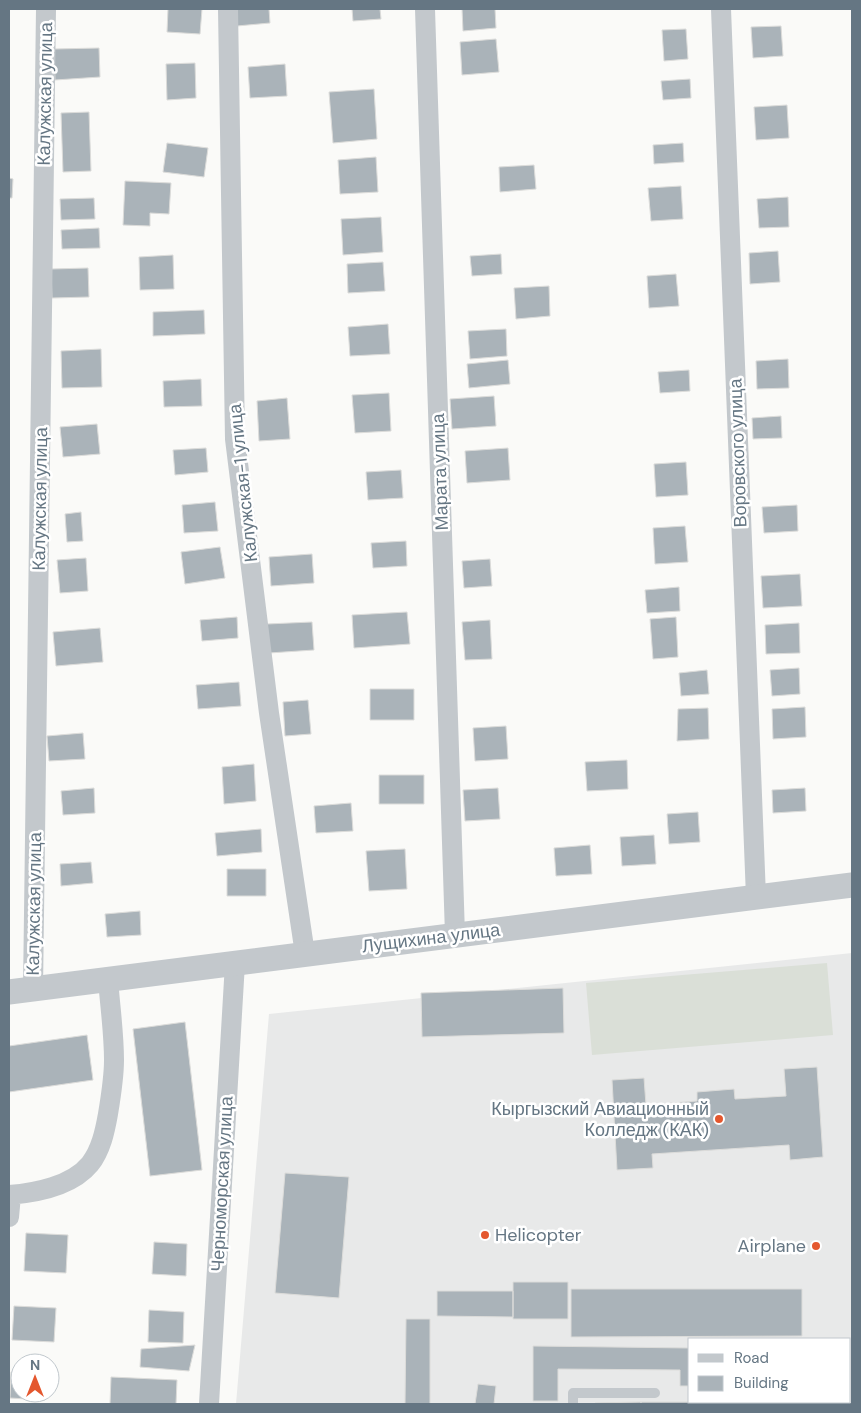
<svg xmlns="http://www.w3.org/2000/svg" width="861" height="1413" viewBox="0 0 861 1413" font-family="'DM Sans',sans-serif">
<style>
.built{fill:#e8e9e9;fill-rule:evenodd}
.grass{fill:#dadfd7}
.building{fill:#aab3b9;stroke:#dcdcda}
.lines{fill:none;stroke-linecap:round;stroke-linejoin:round}
.service{stroke:#c3c8cc;stroke-width:10}
.minor{stroke:#c3c8cc;stroke-width:20}
.tertiary{stroke:#c3c8cc;stroke-width:25}
.poi-dot{fill:#e4572e;stroke:#fff;stroke-width:2}
.labels{text-anchor:middle;dominant-baseline:central;stroke-width:5;stroke-linejoin:round;paint-order:stroke}
.street-label{font-size:18px;fill:#657683;stroke:#fff}
.poi-label{font-size:18px;fill:#657683;stroke:#fff;text-anchor:end}
</style>
<rect width="100%" height="100%" fill="#fafaf8"/>
<path class="built" d="M852,953v451h-616l33,-390zM690,1339h160v63h-160z"/>
<path class="grass" d="M827,963l6,72 -241,20 -6,-72z"/>
<path class="building" d="M168,9h34l-2,25 -33,-2z
M236,9h33l1,14 -33,3z
M352,9h28l1,10 -28,2z
M462,9h33l1,19 -33,3z
M781,26l2,30 -30,2 -2,-31z
M686,29l2,30 -24,2 -2,-31z
M496,39l3,33 -37,3 -2,-33z
M99,48l1,29 -45,3 -1,-31z
M195,63l1,35 -29,2 -1,-36z
M285,64l2,32 -37,2 -2,-31z
M690,79l1,19 -28,2 -2,-19z
M374,89l3,50 -44,4 -4,-51z
M787,105l2,33 -33,2 -2,-33z
M89,112l2,59 -28,1 -2,-59z
M167,143l41,5 -4,29 -41,-5z
M683,143l1,19 -30,2 -1,-19z
M376,157l2,35 -38,2 -2,-34z
M534,165l2,24 -36,3 -1,-25z
M9,178l4,1 -1,19h-3z
M125,181l46,2 -2,31 -19,-1v13l-27,-1z
M681,186l2,33 -32,2 -3,-33z
M788,197l1,30 -30,1 -2,-29z
M94,198l1,21 -34,1 -1,-21z
M381,217l2,35 -40,3 -2,-36z
M99,228l1,20 -38,1 -1,-19z
M778,251l2,31 -30,2 -1,-31z
M501,254l1,20 -30,2 -2,-20z
M173,255l1,34 -34,1 -1,-33z
M383,262l2,29 -37,2 -1,-29z
M88,268l1,29 -37,1 -1,-29z
M676,274l3,32 -30,2 -2,-32z
M549,286l1,30 -34,3 -2,-31z
M204,310l1,24 -52,2v-24z
M388,324l2,30 -40,2 -2,-29z
M506,329l1,27 -37,3 -2,-28z
M101,349l1,38 -40,1 -1,-37z
M788,359l1,29 -32,1 -1,-28z
M508,360l2,24 -41,4 -2,-24z
M689,370l1,21 -30,2 -2,-21z
M201,379l1,27 -38,1 -1,-26z
M389,393l2,38 -36,2 -3,-38z
M494,396l2,30 -44,3 -2,-30z
M287,398l3,41 -31,2 -2,-40z
M781,416l1,22 -29,1 -1,-21z
M97,424l3,30 -37,3 -3,-30z
M206,448l2,24 -33,3 -2,-25z
M508,448l2,32 -43,3 -2,-32z
M686,462l2,33 -32,2 -2,-33z
M401,470l2,28 -35,2 -2,-28z
M215,502l3,29 -34,2 -2,-28z
M797,505l1,26 -34,2 -2,-26z
M81,512l2,29 -16,1 -2,-28z
M685,526l3,36 -33,2 -2,-36z
M406,541l1,25 -34,2 -2,-25z
M220,547l5,31 -40,6 -4,-32z
M312,554l2,29 -43,3 -2,-29z
M86,558l2,33 -28,2 -3,-33z
M490,559l2,27 -28,2 -2,-27z
M800,574l2,32 -39,2 -2,-32z
M679,587l1,24 -33,2 -2,-23z
M407,612l3,32 -56,4 -2,-33z
M237,617l1,21 -36,3 -2,-21z
M676,617l2,40 -25,2 -3,-40z
M490,620l2,39 -27,1 -3,-38z
M312,622l2,28 -45,3 -2,-29z
M799,623l1,30 -34,1 -1,-29z
M100,628l3,34 -47,4 -3,-34z
M799,668l1,26 -28,2 -2,-26z
M707,670l2,24 -28,2 -2,-23z
M239,682l2,24 -43,3 -2,-24z
M370,689h44v31h-44z
M308,700l3,34 -26,2 -2,-34z
M805,707l1,30 -33,2 -1,-30z
M708,708l1,31 -32,2 1,-32z
M506,726l2,33 -33,2 -2,-33z
M83,733l2,26 -36,2 -2,-25z
M627,760l1,29 -41,2 -2,-29z
M254,764l2,37 -32,3 -2,-37z
M379,775h45v29h-45z
M94,788l1,25 -32,2 -2,-24z
M498,788l2,31 -35,2 -2,-31z
M805,788l1,23 -33,2 -1,-23z
M351,803l2,28 -37,2 -2,-27z
M698,812l2,30 -31,2 -2,-30z
M261,829l1,23 -45,4 -2,-23z
M654,835l2,29 -34,2 -2,-29z
M590,845l2,29 -36,2 -2,-28z
M405,849l2,40 -38,2 -3,-40z
M91,862l2,21 -32,3 -1,-22z
M227,869h39v27h-39z
M140,911l1,24 -34,2 -2,-23z
M563,988l1,45 -142,4 -1,-44z
M185,1022l17,148 -52,6 -17,-147z
M87,1035l6,45 -84,12v-46z
M817,1067l6,90 -33,3 -1,-15 -137,9 1,14 -36,2 -5,-90 32,-2 2,27 51,-4v-9l37,-3 1,10 51,-3 -2,-27z
M285,1173l64,4 -10,121 -64,-5z
M26,1233l42,2 -2,38 -42,-2z
M154,1242l33,2 -1,32 -34,-2z
M513,1282h55v37h-55z
M571,1289h231v47l-231,1z
M437,1291h76v26l-76,-1z
M14,1306l42,2 -2,34 -42,-2z
M149,1310l35,2 -1,31 -35,-1z
M406,1319h24v85h-25z
M195,1345l-6,26 -49,-4 1,-18z
M533,1346l157,2v38h-10v-16l-122,-1v32h-25z
M11,1372l9,1v20h25v7l-35,-2z
M111,1377l66,3 -1,24h-66z
M478,1384l18,2 -2,18h-19z
M641,1402h136v2h-136z
M641,1402v2h-46v-1z"/>
<g class="lines">
<path class="service" d="M573,1404v-11h82"/>
<path class="minor" d="M228,9l7,430 34,274 36,241
M425,9l30,926
M721,9l35,888
M33,989l13,-980
M9,1195c26,-2 63,-9 81,-31 11,-14 15,-33 18,-50 3,-18 6,-36 6,-54 0,-27 -4,-54 -6,-81
M9,1217l2,-22
M209,1404l26,-441"/>
<path class="tertiary" d="M9,992l843,-107"/>
</g>
<g class="poi-dot">
<circle cx="719" cy="1119" r="5"/>
<circle cx="485" cy="1235" r="5"/>
<circle cx="816" cy="1246" r="5"/>
</g>
<g class="labels">
<g class="street-label">
<text transform="translate(45 94) rotate(-89)">Калужская улица</text>
<text transform="translate(738 453) rotate(-92)">Воровского улица</text>
<text transform="translate(440 472) rotate(-92)">Марата улица</text>
<text transform="translate(243 483) rotate(-96)">Калужская-1 улица</text>
<text transform="translate(40 499) rotate(-89)">Калужская улица</text>
<text transform="translate(34 904) rotate(-89)">Калужская улица</text>
<text transform="translate(431 938) rotate(-7)">Лущихина улица</text>
<text transform="translate(222 1184) rotate(-87)">Черноморская улица</text>
</g>
<g class="poi-label">
<text x="709" y="1109">Кыргызский Авиационный<tspan x="709" dy="21">Колледж (КАК)</tspan></text>
<text x="495" y="1235" text-anchor="start">Helicopter</text>
<text x="806" y="1246">Airplane</text>
</g>
</g>
<rect width="861" height="1413" fill="none" stroke="#657683" stroke-width="20"/>
<rect x="688" y="1338" width="162" height="65" fill="#ffffff" stroke="#c1c8cd"/>
<rect x="698" y="1354" width="25" height="8" fill="#c3c8cc" stroke="#c1c8cd"/>
<text x="734" y="1363" font-size="15" fill="#657683">Road</text>
<rect x="698" y="1376" width="25" height="15" fill="#aab3b9" stroke="#c1c8cd"/>
<text x="734" y="1388" font-size="15" fill="#657683">Building</text>
<g transform="translate(35 1378)"><circle r="24" fill="#ffffff" stroke="#c1c8cd"/>
<path d="M0-4L9 19L0 12L-9 19Z" fill="#e4572e"/>
<text y="-8" font-size="14" font-weight="bold" text-anchor="middle" fill="#657683">N</text>
</g>
</svg>
